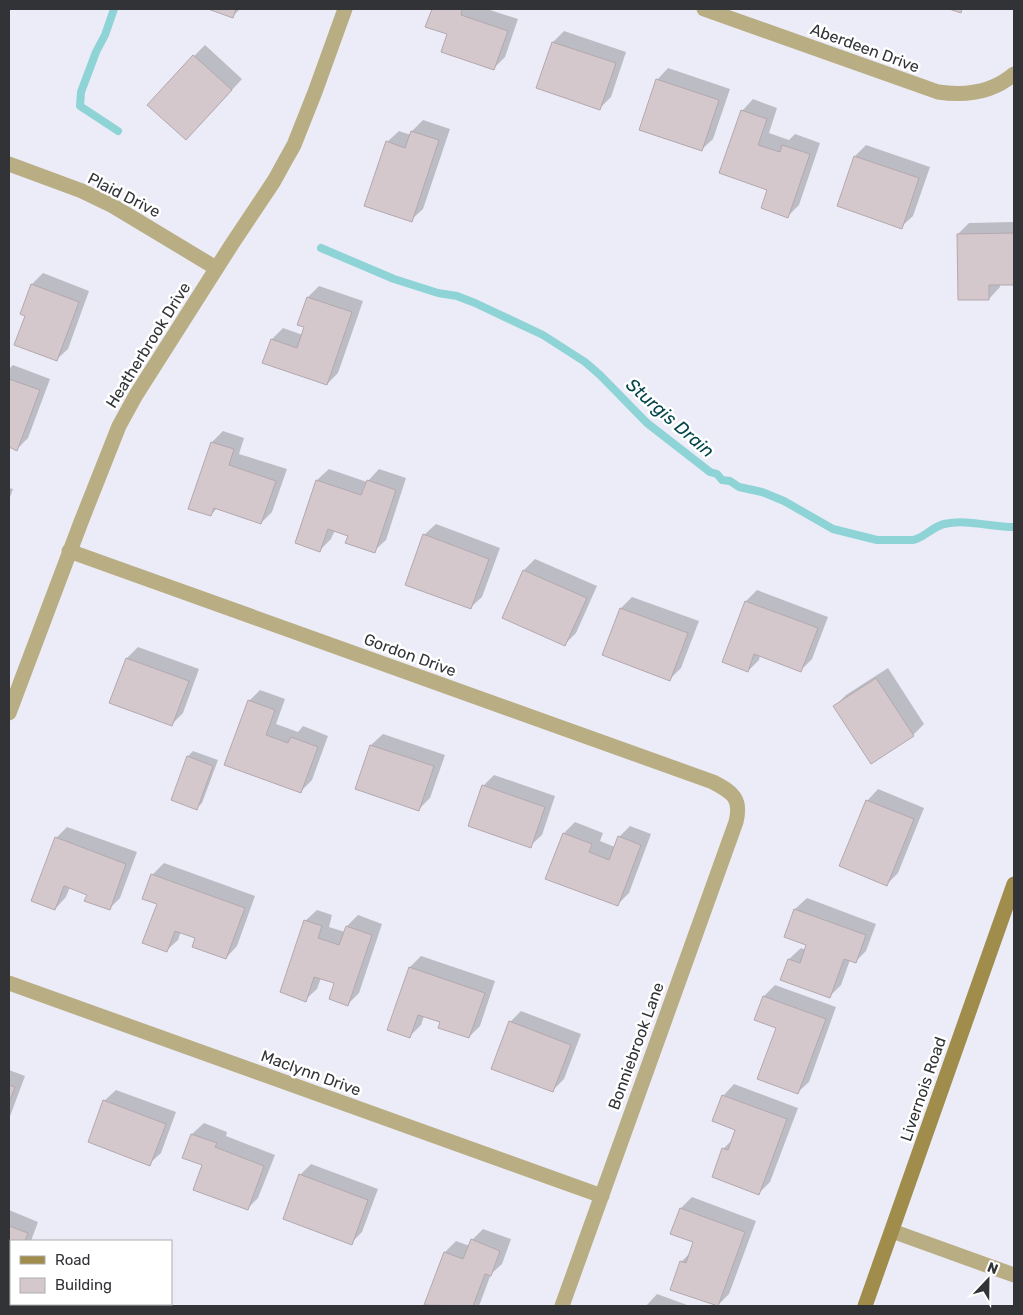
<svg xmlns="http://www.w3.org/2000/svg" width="1023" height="1315" viewBox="0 0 1023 1315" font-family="Rubik,sans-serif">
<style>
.shadow{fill:#0003}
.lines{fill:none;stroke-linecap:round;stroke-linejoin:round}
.stream{stroke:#8ed3d6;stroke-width:8}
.building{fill:#d4c8cd;stroke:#b4a8ad}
.street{stroke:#b9ad83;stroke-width:15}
.secondary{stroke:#a08c4b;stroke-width:15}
.labels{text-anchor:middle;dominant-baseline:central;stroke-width:5;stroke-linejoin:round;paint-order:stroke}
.street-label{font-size:16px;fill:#323337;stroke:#fff}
.water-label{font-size:18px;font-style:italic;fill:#034649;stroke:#fff}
</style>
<rect width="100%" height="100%" fill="#ebecf7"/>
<path class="shadow" d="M211,9h29l-7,7z
M433,9h54l31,10 -13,38 -11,11 -46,-34 -21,-8z
M564,31l62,21 -15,45 -11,11 -62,-21 15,-45z
M205,45l37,34 -45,49 -3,-72z
M668,68l62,21 -17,50 -12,11 -44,-70z
M753,99l24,9 -8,25 20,7 6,-6 25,9 -21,62 -11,11 -19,-27 -27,-78z
M423,120l27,9 -27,80 -12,11 -24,-78 12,-11 12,4 1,-4z
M866,145l64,22 -17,49 -12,11 -46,-71z
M1014,222v62h-14v3l-11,12 -31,-65 11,-11z
M43,273l46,18 -21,58 -12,11 -29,-44 5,-32z
M319,286l44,15 -25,72 -11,11 -63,-21 8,-24 11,-11 20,7 5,-38z
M13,365l37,14 -22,59 -11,11 -8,-3v-77z
M223,431l21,7 -5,16 48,15 -15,43 -11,11 -44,-15 -6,7 1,-73z
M329,469l38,13 12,-13 27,9 -20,62 -12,11 -25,-16 -14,-5 -4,9 -11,11 -24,-8 21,-62z
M9,488l4,1 -4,11z
M436,524l64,24 -18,49 -12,11 -46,-73z
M535,559l62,27 -21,47 -11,11 -62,-27 21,-47z
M757,590l71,27 -16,42 -11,11 -41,-15 -1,5 -11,11 -2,-70z
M632,597l67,24 -18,47 -11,11 -49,-71z
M138,647l61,22 -16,44 -11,11 -45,-66z
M888,668l36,56 -11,11 -78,-29 11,-11z
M260,690l25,9 -9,25 22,8 5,-6 25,10 -16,44 -11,11 -75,-27 23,-63z
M383,734l62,21 -15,43 -11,11 -48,-64z
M193,751l25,9 -16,43 -5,5 -9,-52z
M494,775l61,21 -13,39 -12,11 -47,-60z
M878,789l46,19 -26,65 -11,11 -20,-83z
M575,822l28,11 -3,8 15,6 4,-10 11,-11 21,8 -22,59 -11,11 -54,-71z
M67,827l70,25 -17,46 -11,11 -21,-15 -18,-7 -4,10 -11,12 1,-71z
M164,863l91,33 -18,50 -11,12 -29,-21 -16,-6 -3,9 -12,11 -8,-48 -14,-5 9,-24z
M807,898l69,26 -10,27 -11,11 -5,-2 -9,25 -11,11 -41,-37 12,-11 5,2 2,-6 -22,-8 9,-27z
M317,910l15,5 -3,12 16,5 2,-6 11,-11 24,9 -23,69 -12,12 -11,-22 -15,-5 -4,11 -12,11v-79z
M421,956l74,25 -15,45 -11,11 -27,-15 -18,-6 -3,9 -11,11 -21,-7 21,-62z
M775,985l61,22 -27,75 -12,11 -20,-66 -21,-8 8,-23z
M521,1011l60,23 -17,45 -12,12 -42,-69z
M9,1070l16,6 -16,43z
M734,1084l64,24 -28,74 -11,11 -36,-44 10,-10 4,-10 -14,-33z
M116,1090l60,22 -15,41 -12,11 -45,-63z
M204,1123l23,9 -1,4 49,19 -17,43 -11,11 -43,-44 -20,-8 8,-23z
M311,1164l67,25 -16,43 -11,11 -51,-68z
M692,1197l64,24 -27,73 -12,12 -45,-17 10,-28 9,-9 4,-10 -14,-34z
M9,1210l29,12 -7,19h-20v46l-2,2z
M483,1229l28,10 -9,25 -11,10 -12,32h-48l-5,-2 19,-52 11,-11 14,5 2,-6z
M657,1294l33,12h-44z"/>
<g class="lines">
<path class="stream" d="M114,9l-9,26 -9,17 -15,40 -1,14 38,25
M321,248l73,31 44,14 19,3 18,7 68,32 42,27 15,13 47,48 63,49 7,2 5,6 8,1 9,6 23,5 22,9 49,28 44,11h36c11,-2 19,-13 31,-16 23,-5 47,3 70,3"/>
</g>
<path class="building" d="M208,9h28l-3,9z
M432,9h30l-1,6 47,16 -14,39 -53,-18 6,-18 -22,-7z
M949,9h13l-1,4z
M552,42l64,21 -16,47 -64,-22z
M193,55l39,35 -46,50 -39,-35z
M656,79l63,21 -17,51 -63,-21z
M741,110l26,9 -9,26 22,7 2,-7 28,9 -22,64 -27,-10 6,-18 -48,-17z
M411,131l28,9 -27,82 -48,-16 22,-65 19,7z
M854,156l65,22 -17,51 -65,-23z
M1014,233v52h-25v15h-31l-1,-66z
M31,284l48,18 -22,59 -43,-16 11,-29 -5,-2z
M307,297l45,15 -25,73 -65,-22 9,-24 26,9 7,-21 -7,-2z
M9,379l31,11 -23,61 -8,-4z
M211,442l23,7 -5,16 47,16 -15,43 -47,-16 -3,8 -23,-7z
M316,480l45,15 6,-15 29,10 -21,63 -30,-10 3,-7 -20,-7 -8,23 -25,-9z
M423,534l66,25 -18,50 -66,-24z
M523,570l64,28 -22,48 -63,-28z
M745,601l73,27 -17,44 -47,-18 -6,18 -26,-10z
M620,608l68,25 -18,48 -68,-26z
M126,658l63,23 -17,45 -63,-23z
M876,678l38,58 -43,28 -38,-58z
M248,700l27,10 -9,25 22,8 3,-6 27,10 -17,46 -77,-28z
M370,745l64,21 -15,45 -64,-22z
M187,756l26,10 -16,44 -26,-10z
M482,785l63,22 -14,41 -63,-22z
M866,800l48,19 -27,67 -48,-20z
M563,833l29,11 -3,8 20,8 9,-24 23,9 -23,61 -73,-27z
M55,837l71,27 -16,46 -26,-9 3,-6 -23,-9 -9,24 -24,-9z
M151,874l94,34 -19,51 -34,-12 3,-9 -20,-7 -8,21 -25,-9 15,-39 -15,-5z
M794,909l72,26 -10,28 -12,-4 -14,39 -50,-18 8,-21 12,4 6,-18 -22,-8z
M304,920l18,6 -4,12 21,7 7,-19 26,9 -24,71 -19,-7 5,-16 -20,-6 -8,25 -26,-10z
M409,967l76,26 -16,45 -31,-10 2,-6 -22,-7 -8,23 -23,-8z
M763,996l63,23 -28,75 -41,-15 19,-51 -22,-8z
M509,1021l62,24 -18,47 -62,-23z
M9,1085l6,2 -6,16z
M722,1095l65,24 -28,76 -47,-18 10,-29 6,2 7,-20 -23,-9z
M103,1100l63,24 -16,42 -62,-24z
M191,1134l26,9 -2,4 49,19 -16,44 -55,-20 9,-25 -20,-7z
M299,1174l69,26 -16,45 -69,-26z
M680,1208l65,24 -27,74 -48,-16 10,-29 6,2 7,-21 -23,-8z
M9,1226l19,7 -3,8h-14v37l-2,7z
M471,1239l29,12 -9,25 -6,-2 -12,32 -49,-1 20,-53 19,7z"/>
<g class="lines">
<path class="street" d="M704,9l234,83c27,4 54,1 76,-18
M9,164l73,27 31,15 103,62
M69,551l644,231c19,10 29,16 23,40l-174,484
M9,713l72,-191 38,-96 17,-31 96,-151 42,-63 11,-20 9,-16 21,-53 30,-83
M9,983l593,213
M892,1231l122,44"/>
<path class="secondary" d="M865,1306l149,-422"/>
</g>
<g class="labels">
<g class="street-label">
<text transform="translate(865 48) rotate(20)">Aberdeen Drive</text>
<text transform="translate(124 195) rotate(27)">Plaid Drive</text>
<text transform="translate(148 345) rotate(-58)">Heatherbrook Drive</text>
<text transform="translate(410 655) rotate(20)">Gordon Drive</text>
<text transform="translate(636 1046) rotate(-70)">Bonniebrook Lane</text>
<text transform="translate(311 1073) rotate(20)">Maclynn Drive</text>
<text transform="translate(923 1089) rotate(-71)">Livernois Road</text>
</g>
<g class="water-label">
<text transform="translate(670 418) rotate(41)">Sturgis Drain</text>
</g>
</g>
<rect width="1023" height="1315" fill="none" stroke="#323337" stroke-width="20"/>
<rect x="10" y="1240" width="162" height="65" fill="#ffffff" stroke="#adadaf"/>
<rect x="20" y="1256" width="25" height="8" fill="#a08c4b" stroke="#adadaf"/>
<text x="55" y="1265" font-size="15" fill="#323337">Road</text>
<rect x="20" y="1278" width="25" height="15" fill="#d4c8cd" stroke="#adadaf"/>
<text x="55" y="1290" font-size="15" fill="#323337">Building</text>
<g transform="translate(988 1280) rotate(22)" stroke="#ffffff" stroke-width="4" paint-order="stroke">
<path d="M0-4L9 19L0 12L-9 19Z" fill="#323337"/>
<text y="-8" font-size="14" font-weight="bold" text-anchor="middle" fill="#323337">N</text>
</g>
</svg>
